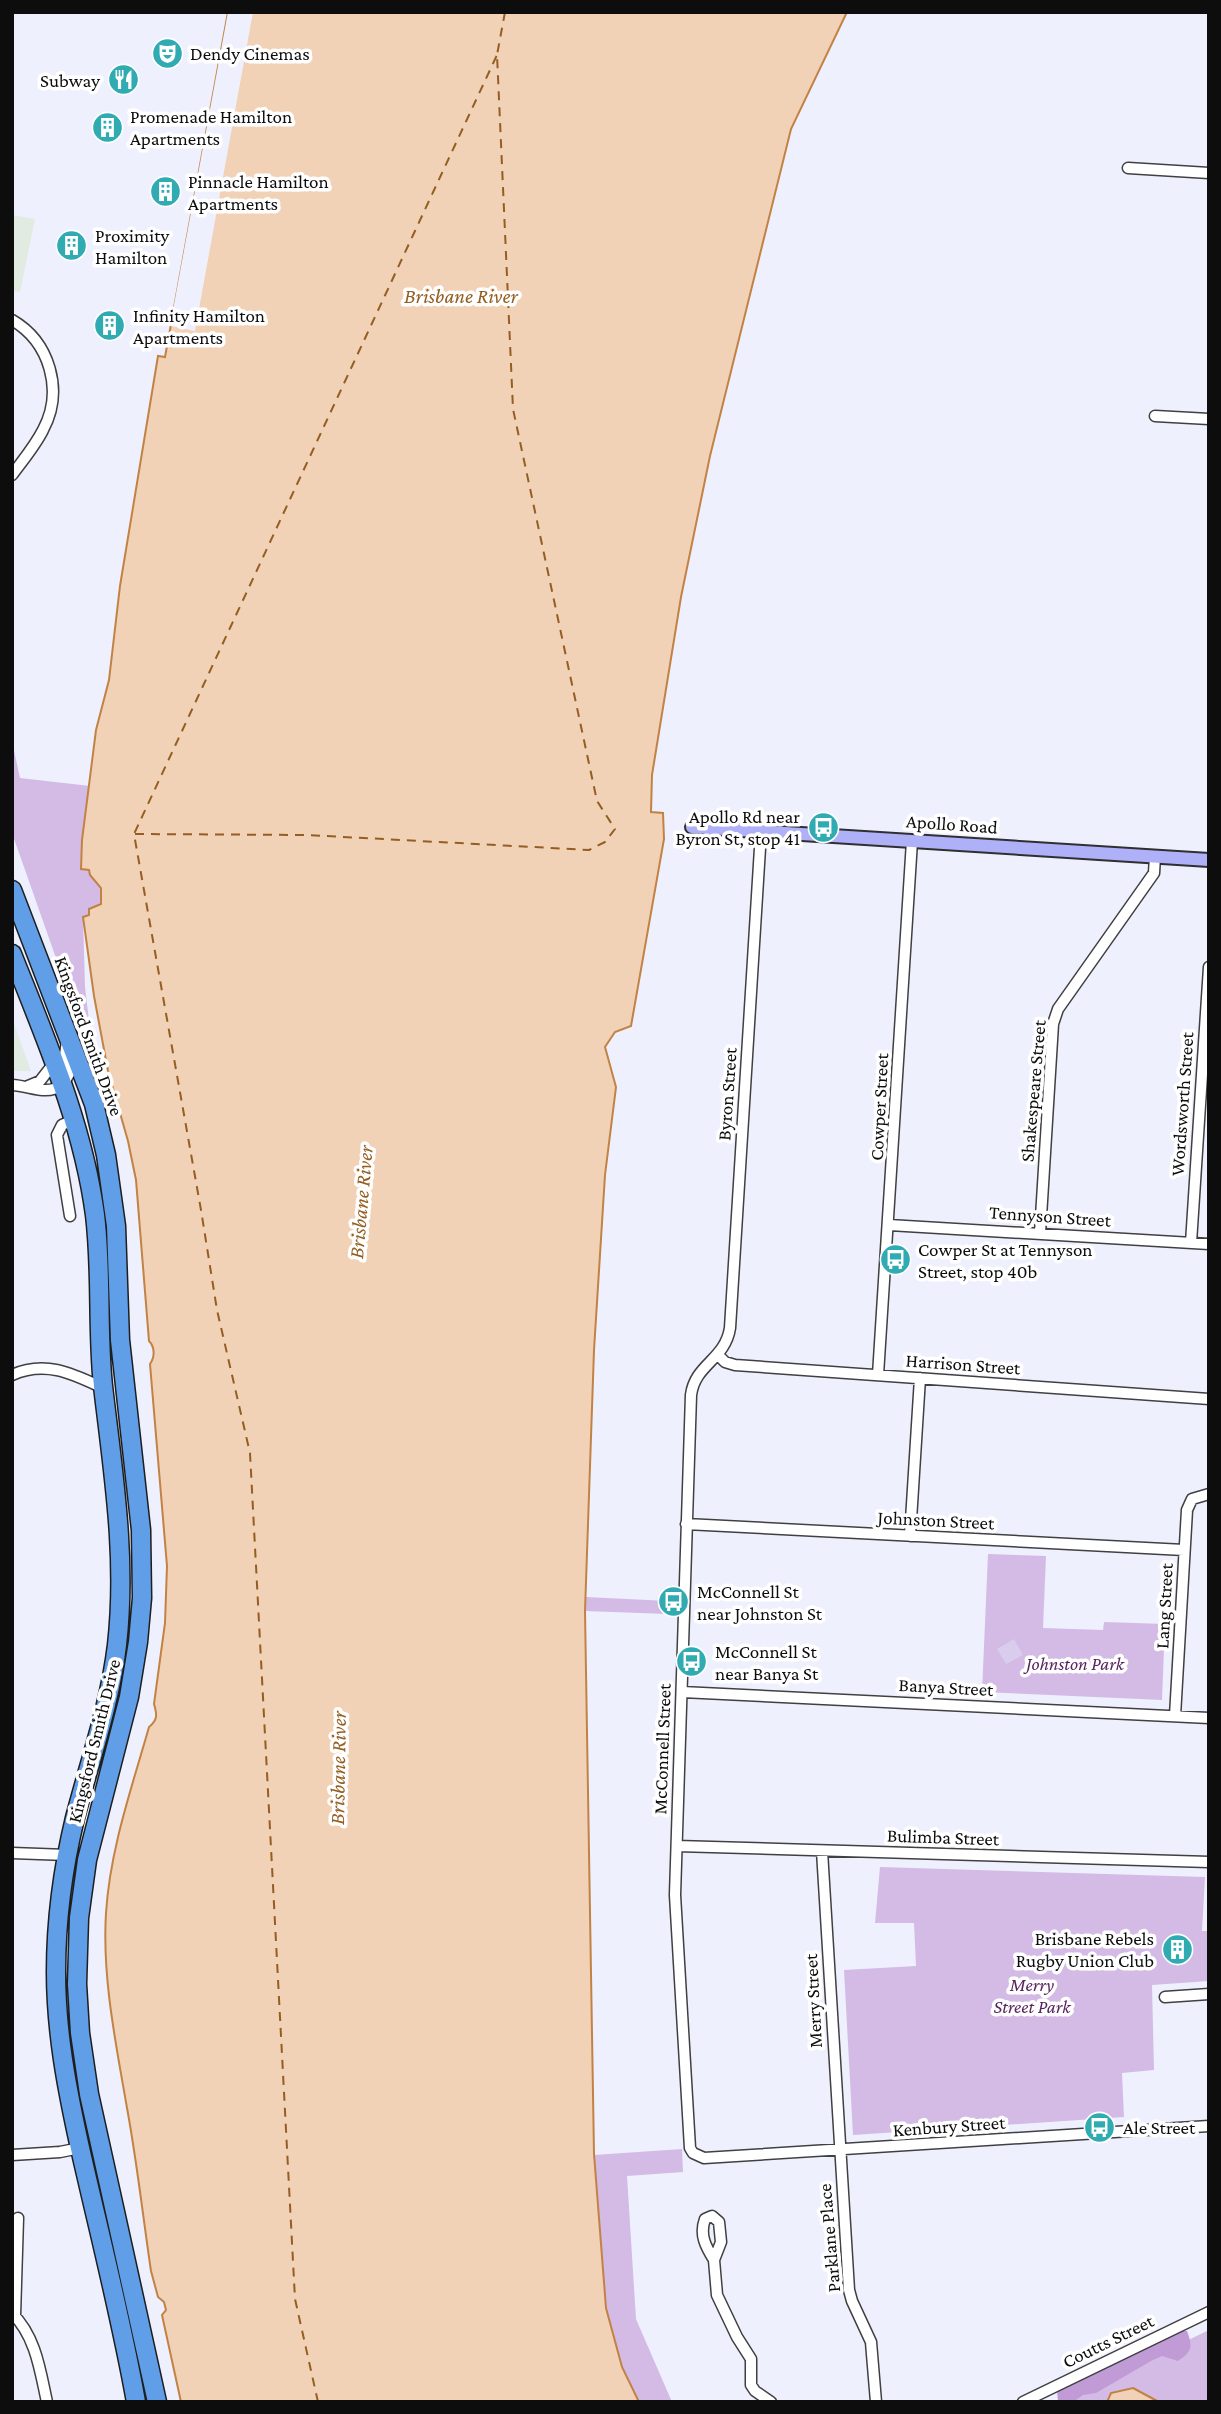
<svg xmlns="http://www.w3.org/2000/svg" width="1221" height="2414" viewBox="0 0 1221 2414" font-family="'Crimson Pro',serif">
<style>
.industrial{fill:#e2ebe2}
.green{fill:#d3bbe5}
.forest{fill:#c09bd5}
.pitch{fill:#dacced}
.water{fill:#f1d2b7;stroke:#c28244;stroke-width:2}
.pier{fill:#eef0fe}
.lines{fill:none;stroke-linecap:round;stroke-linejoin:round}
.ferry{stroke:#945e21;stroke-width:2;stroke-dasharray:9 7;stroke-linecap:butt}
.street-casing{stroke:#404040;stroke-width:13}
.secondary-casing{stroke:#2f2f2f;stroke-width:16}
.highway-casing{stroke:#1e1e1e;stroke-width:21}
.street{stroke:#fff;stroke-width:10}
.secondary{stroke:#aeb0f8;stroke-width:12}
.highway{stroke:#619ee8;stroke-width:18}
.labels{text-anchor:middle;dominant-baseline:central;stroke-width:7;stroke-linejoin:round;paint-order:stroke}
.poi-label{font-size:19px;fill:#0d0d0d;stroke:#fff;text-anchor:start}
.street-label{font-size:19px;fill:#0d0d0d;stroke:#fff}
.park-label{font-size:19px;font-style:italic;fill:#58235f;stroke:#fff}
.water-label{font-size:21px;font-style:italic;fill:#945e21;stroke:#fff}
</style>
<rect width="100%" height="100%" fill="#eef0fe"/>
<path class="industrial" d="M12,215l23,4 -15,73 -8,-1z
M12,1018l19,53h-19z"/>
<path class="green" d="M12,741l8,37 70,8 -5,30 -3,53 7,1 1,5 11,13v16l-12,5 1,6 -7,2 2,70 5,42 -21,-34 -57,-162z
M988,1554l58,2 -3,72 60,2 1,-8 61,2 -3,76 -180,-8z
M586,1597l82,4 -1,13 -82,-3z
M880,1867l325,10 -3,54h7v50l-57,4 2,85 -32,3 2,44 -271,18 -9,-165 72,-4 -2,-43h-39z
M682,2149l1,23 -56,4 9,143 36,83h-33l-17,-35 -16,-59 -12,-153z
M1209,2330v72h-149z"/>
<path class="forest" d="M1179,2331h8c6,16 5,21 -9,30l-16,-5 -11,5 -55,32 -13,2 -10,7h-15l-1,-12z"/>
<path class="pitch" d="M1014,1639l9,16 -17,9 -9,-15z"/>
<path class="water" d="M228,12h619l-56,117 -81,327 -29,141 -29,178 -1,37 12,1 1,26 -33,187 -16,6 -10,15 11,40 -11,88 -11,175 -9,261 9,543 12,154 16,59 17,35h-458l-19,-87 4,-5 -2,-8 -6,-5 -7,-26c-8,-54 -14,-109 -24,-163 -11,-64 -25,-130 -21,-195 4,-64 26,-126 43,-186 9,-7 8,-13 5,-23l11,-81 2,-57 -17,-202c5,-7 5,-17 -1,-23l-13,-161 -8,-39 -20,-70 -14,-75 -11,-79 6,-2v-6l12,-5v-16l-11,-13 -1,-5 -8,-1 1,-29 14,-110 13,-50 11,-94 38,-230 7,1z
M1133,2388l26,14h-52l4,-9z"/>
<path class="pier" d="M228,12h25l-58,319 -25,-5z"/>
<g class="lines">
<path class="ferry" d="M135,834l172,1 282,15 16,-8 10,-13 -18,-28 -84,-392 -16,-354 8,-43
M318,2402l-23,-103 -45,-846 -33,-143 -16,-100 -67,-376 363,-779"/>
<defs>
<path id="street" d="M1128,168l81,5
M12,320c38,22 52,71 31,110 -8,16 -20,30 -31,45
M1155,416l54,3
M761,832l-31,496c-5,32 -35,36 -39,67l-16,500 15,253 3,5 11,5 505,-32
M12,1085c19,1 33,11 51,0l7,-13 -5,-17 2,-14
M28,1086l12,-5 14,-18
M70,1216l-13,-81 5,-10 13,-6
M889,1225l320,19
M1040,1233l13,-209 5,-15 96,-136 1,-17
M1191,1243l18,-276
M718,1355l7,7 10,3 474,34
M12,1375c34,-15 61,-1 91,13
M878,1375l34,-534
M686,1524l498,26
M910,1536l10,-158
M682,1692l527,26
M1175,1716l12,-206 5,-11 17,-5
M677,1846l532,16
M822,1851l27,439 3,11 19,41 5,60
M12,1853l55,2
M1165,1997l44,-3
M12,2155l48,-3 20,-4
M714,2260c-8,-13 -15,-25 -9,-41l7,-3 7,6 2,20 -7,18 3,35 20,42 14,22v26l4,6 16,11
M12,2313c24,24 28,57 35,89
M15,2316l3,-98
M1023,2402l186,-90"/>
<path id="secondary" d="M692,827l517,33"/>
<path id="highway" d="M12,890l82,214 12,51 10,71 4,114 21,190 1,68 -4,44 -9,55 -42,163 -8,58 -2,66 3,49 9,61 68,308
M12,954c34,86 71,170 83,261 7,57 2,114 8,171 10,86 24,171 14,259 -7,59 -27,115 -42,173 -12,50 -19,102 -19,154 0,60 11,117 24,176 19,84 41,169 56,254"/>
</defs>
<use href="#street" class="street-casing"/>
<use href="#secondary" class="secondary-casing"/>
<use href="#highway" class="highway-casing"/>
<use href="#street" class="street"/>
<use href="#secondary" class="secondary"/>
<use href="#highway" class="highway"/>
</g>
<defs>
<symbol id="theatre-disc" viewBox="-11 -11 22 22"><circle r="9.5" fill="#30abb1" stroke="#fff"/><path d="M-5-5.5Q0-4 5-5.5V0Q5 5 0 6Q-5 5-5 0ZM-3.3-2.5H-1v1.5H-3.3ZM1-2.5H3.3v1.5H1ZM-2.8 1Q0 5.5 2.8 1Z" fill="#fff"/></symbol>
<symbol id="restaurant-disc" viewBox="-11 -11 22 22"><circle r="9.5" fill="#30abb1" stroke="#fff"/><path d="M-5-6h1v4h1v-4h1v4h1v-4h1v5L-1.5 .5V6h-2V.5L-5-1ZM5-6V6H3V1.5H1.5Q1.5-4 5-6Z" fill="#fff"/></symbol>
<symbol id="building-disc" viewBox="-11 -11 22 22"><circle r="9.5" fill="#30abb1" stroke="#fff"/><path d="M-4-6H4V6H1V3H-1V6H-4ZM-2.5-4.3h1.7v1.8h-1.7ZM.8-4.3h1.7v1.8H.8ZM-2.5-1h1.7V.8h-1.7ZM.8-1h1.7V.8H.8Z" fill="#fff"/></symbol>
<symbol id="bus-disc" viewBox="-11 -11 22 22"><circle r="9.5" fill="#30abb1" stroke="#fff"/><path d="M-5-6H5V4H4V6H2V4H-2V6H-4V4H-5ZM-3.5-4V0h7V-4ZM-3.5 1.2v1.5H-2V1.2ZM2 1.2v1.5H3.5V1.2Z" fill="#fff"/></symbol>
</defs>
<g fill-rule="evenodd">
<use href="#theatre-disc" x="150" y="36" width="35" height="35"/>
<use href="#restaurant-disc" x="106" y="62" width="35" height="35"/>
<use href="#building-disc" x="90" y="110" width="35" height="35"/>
<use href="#building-disc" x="148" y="174" width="35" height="35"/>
<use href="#building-disc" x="54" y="228" width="35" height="35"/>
<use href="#building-disc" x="92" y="308" width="35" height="35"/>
<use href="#bus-disc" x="806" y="810" width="35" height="35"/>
<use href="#bus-disc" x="878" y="1242" width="35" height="35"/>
<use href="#bus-disc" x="656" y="1584" width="35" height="35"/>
<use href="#bus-disc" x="674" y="1644" width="35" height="35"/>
<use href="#building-disc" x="1160" y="1932" width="35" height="35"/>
<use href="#bus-disc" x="1082" y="2110" width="35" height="35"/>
</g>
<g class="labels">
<g class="poi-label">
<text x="190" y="53">Dendy Cinemas</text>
<text x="100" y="80" text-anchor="end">Subway</text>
<text x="130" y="116">Promenade Hamilton<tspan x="130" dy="22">Apartments</tspan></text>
<text x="188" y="181">Pinnacle Hamilton<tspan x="188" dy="22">Apartments</tspan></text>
<text x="95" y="235">Proximity<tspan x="95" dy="22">Hamilton</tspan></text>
<text x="133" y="315">Infinity Hamilton<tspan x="133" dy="22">Apartments</tspan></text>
<text x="800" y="816" text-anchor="end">Apollo Rd near<tspan x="800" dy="22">Byron St, stop 41</tspan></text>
<text x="918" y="1249">Cowper St at Tennyson<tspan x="918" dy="22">Street, stop 40b</tspan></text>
<text x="697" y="1591">McConnell St<tspan x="697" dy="22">near Johnston St</tspan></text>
<text x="715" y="1651">McConnell St<tspan x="715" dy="22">near Banya St</tspan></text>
<text x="1154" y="1938" text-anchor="end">Brisbane Rebels<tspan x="1154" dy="22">Rugby Union Club</tspan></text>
<text x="1123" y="2127">Ale Street</text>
</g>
<g class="street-label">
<text transform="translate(952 824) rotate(4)">Apollo Road</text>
<text transform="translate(89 1036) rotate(70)">Kingsford Smith Drive</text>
<text transform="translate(1033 1091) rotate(-85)">Shakespeare Street</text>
<text transform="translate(727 1094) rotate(-86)">Byron Street</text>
<text transform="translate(1182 1104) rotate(-86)">Wordsworth Street</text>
<text transform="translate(879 1107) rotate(-87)">Cowper Street</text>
<text transform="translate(1050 1216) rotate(4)">Tennyson Street</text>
<text transform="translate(963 1364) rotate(4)">Harrison Street</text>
<text transform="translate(936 1520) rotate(3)">Johnston Street</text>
<text transform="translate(1164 1606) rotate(-87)">Lang Street</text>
<text transform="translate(946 1687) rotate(3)">Banya Street</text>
<text transform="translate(94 1741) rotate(-76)">Kingsford Smith Drive</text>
<text transform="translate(662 1749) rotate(-88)">McConnell Street</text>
<text transform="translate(943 1837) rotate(2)">Bulimba Street</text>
<text transform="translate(813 2001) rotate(-93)">Merry Street</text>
<text transform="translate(949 2126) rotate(-4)">Kenbury Street</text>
<text transform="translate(829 2238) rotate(-95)">Parklane Place</text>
<text transform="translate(1108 2341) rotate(-26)">Coutts Street</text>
</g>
<g class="park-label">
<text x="1075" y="1663">Johnston Park</text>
<text x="1032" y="1984">Merry<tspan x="1032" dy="22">Street Park</tspan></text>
</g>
<g class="water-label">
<text x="461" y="296">Brisbane River</text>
<text transform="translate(361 1202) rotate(-85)">Brisbane River</text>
<text transform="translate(338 1768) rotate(-89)">Brisbane River</text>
</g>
</g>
<rect width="1221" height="2414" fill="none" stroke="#0d0d0d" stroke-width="28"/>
</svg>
